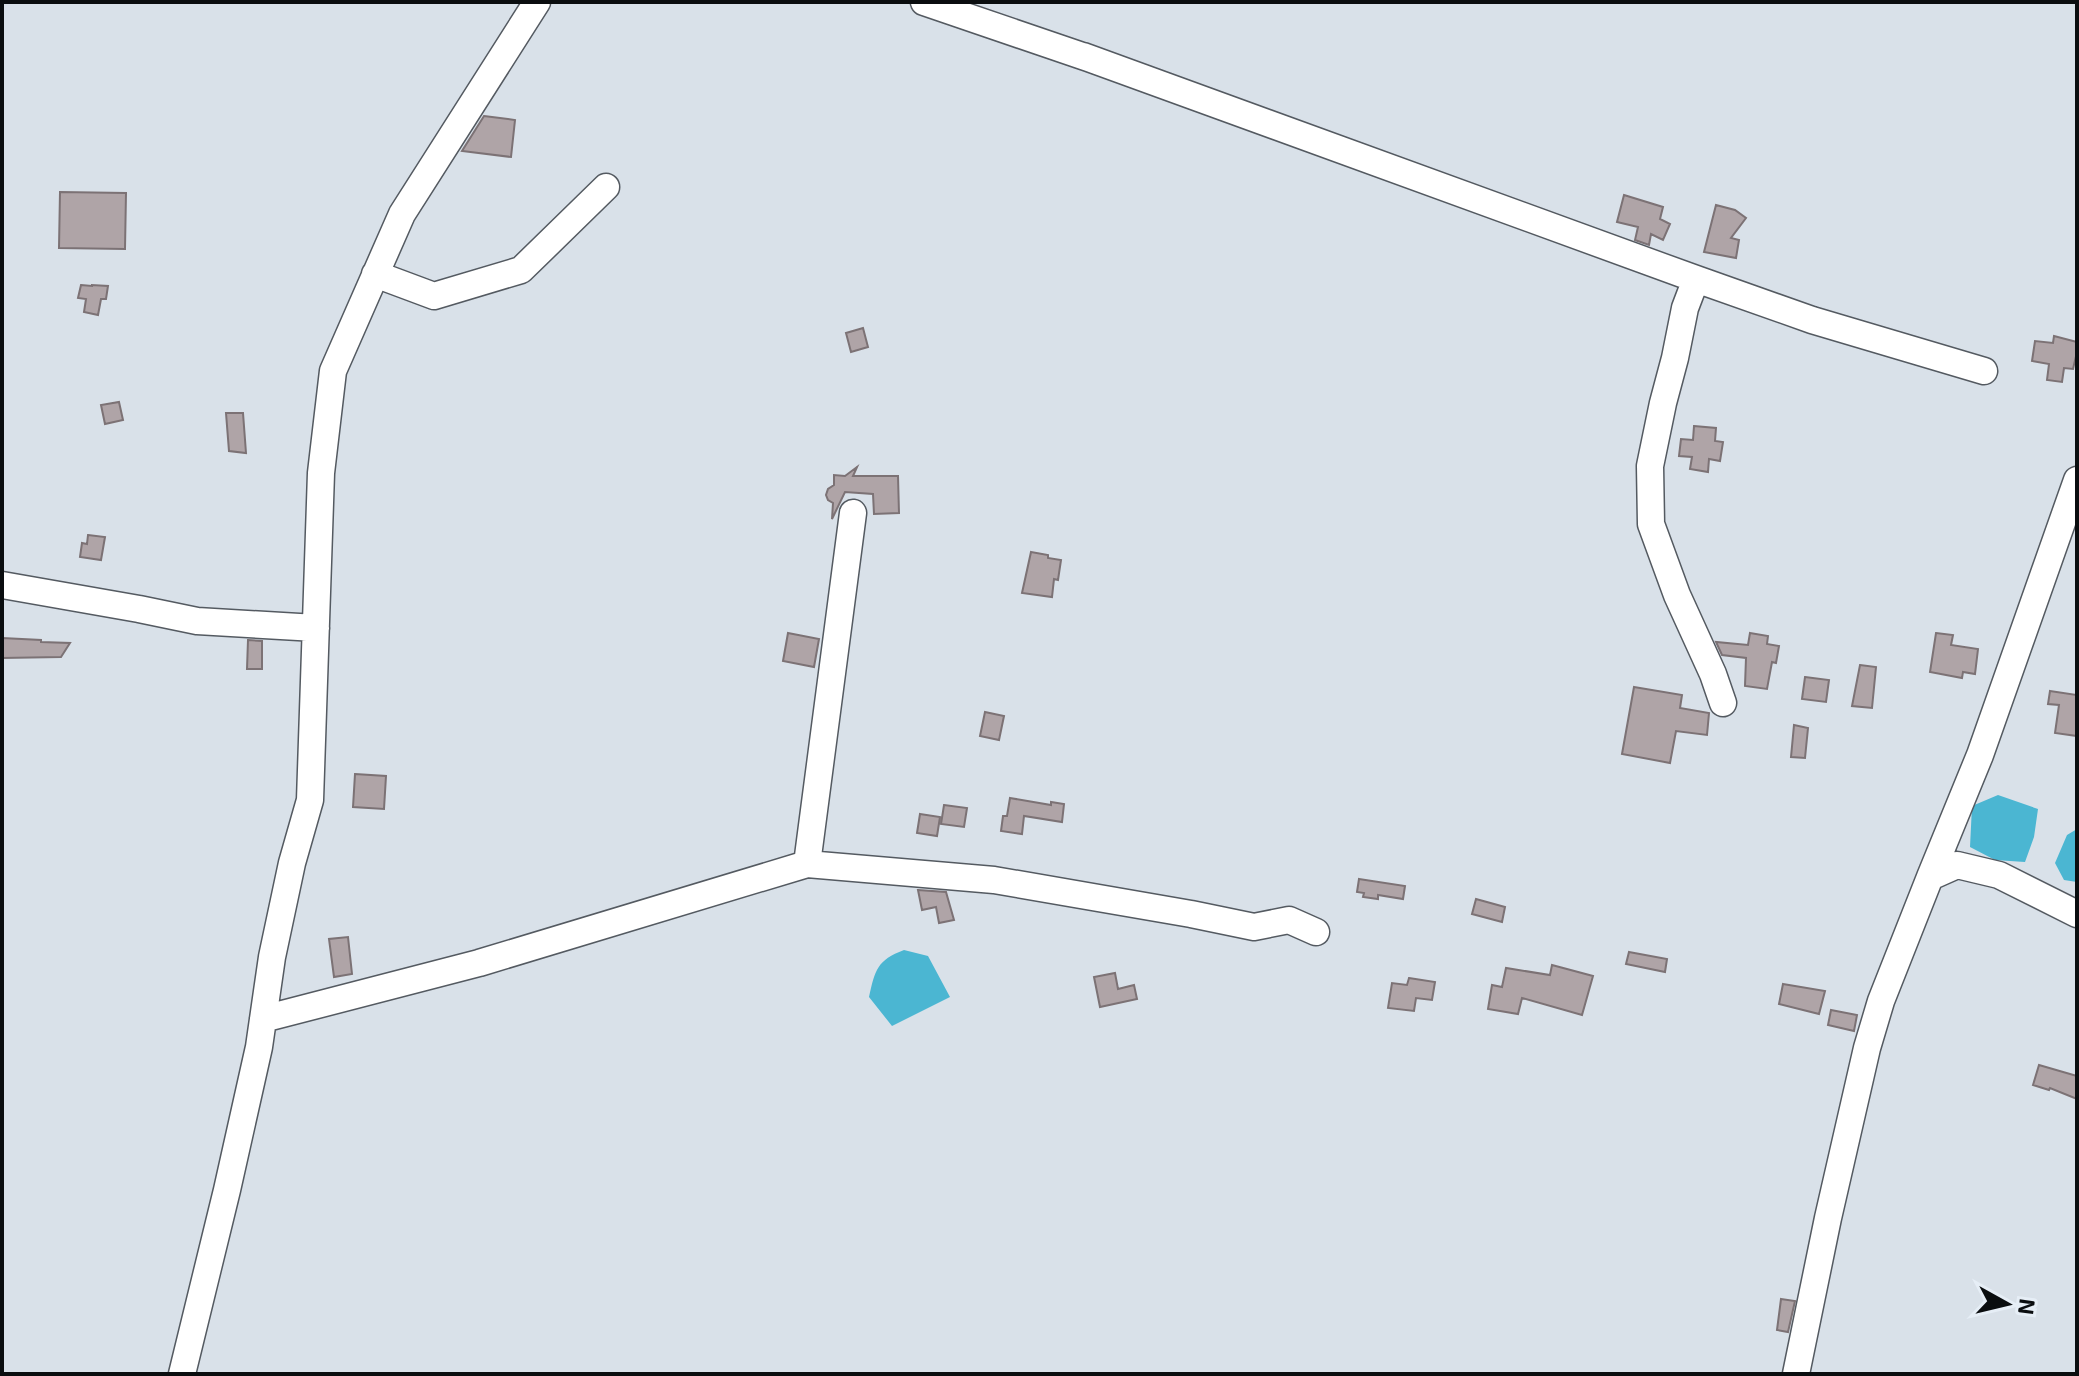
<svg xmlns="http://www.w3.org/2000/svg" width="2079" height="1376" viewBox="0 0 2079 1376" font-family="'Exo 2',sans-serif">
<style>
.water{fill:#4bb6d2}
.building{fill:#afa4a7;stroke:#7c7275;stroke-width:2}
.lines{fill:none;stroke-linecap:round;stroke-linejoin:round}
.minor-casing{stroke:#545a61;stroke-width:29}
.minor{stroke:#fff;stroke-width:26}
</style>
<rect width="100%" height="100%" fill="#d9e1e9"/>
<path class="water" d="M1998,795l40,14 -4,28 -9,25 -30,-2 -25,-13 2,-41z
M2077,829v53l-13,-2 -9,-17 12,-28z
M904,950l24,6 22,41 -58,29 -23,-29c6,-27 8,-37 35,-47z"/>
<path class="building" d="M484,116l31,4 -4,37 -49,-6z
M60,192l66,1 -1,56 -66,-1z
M1624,195l39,12 -3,12 10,5 -7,16 -12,-6 -2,11 -14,-5 3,-13 -21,-5z
M1716,205l19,5 11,8 -15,20 8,2 -3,18 -32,-6z
M81,285l11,1v-1l16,1 -2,13h-5l-3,16 -14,-3 2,-13 -8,-1z
M863,328l5,19 -17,5 -5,-19z
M2054,336l23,6v10l-4,17 -9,-1 -2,14 -15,-2 2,-16 -17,-3 3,-20 18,2z
M119,402l4,18 -18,4 -4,-19z
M226,413h17l3,40 -17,-2z
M1694,426l22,2 -1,13 8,1 -3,19 -11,-2 -1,13 -18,-3 2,-12 -13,-1 2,-17 12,1z
M857,467l-4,9h45l1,37 -25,1 -1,-20 -28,-2 -13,27 1,-16 -5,-3 -2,-5 2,-6 6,-4v-10l11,1z
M88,535l17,2 -4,23 -21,-3 2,-14 5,1z
M1031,552l17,3v3l13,2 -3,20 -4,-1 -2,18 -30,-4z
M788,633l31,6 -5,28 -31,-6z
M1750,633l18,3 -1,8 12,2 -3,17 -4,-1 -5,27 -22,-3 1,-28 -24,-3 -6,-13 32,3z
M1936,633l17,2 -2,10 27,4 -3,25 -12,-2 -1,6 -32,-6z
M2,638l39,2v2l29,1 -9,14 -59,1z
M248,640l14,1v28h-15z
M1860,665l16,2 -4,41 -20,-2z
M1805,677l24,3 -3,22 -24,-3z
M1634,687l48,8 -2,13 29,5 -2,22 -31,-4 -6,32 -48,-9z
M2050,691l27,4v41l-22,-3 4,-28 -11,-1z
M985,712l19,4 -5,24 -19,-4z
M1794,725l14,3 -3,30 -14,-1z
M355,774l31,2 -2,33 -31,-2z
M1010,798l41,7v-3l13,2 -2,18 -38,-6 -2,18 -21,-3 2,-15h4z
M944,805l23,3 -3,19 -23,-3z
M920,814l20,3 -3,19 -20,-3z
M1359,879l46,7 -2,13 -25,-4v4l-15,-2 1,-4 -7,-1z
M918,890l28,2 8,28 -15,3 -3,-16 -14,3z
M1476,899l29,8 -3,15 -30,-8z
M348,937l4,37 -18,3 -5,-38z
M1629,952l38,7 -2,13 -39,-8z
M1552,965l41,11 -11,39 -60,-17 -4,16 -30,-5 4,-24 10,2 4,-19 44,7z
M1115,973l3,16 16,-4 3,14 -37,8 -6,-30z
M1409,978l26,4 -3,18 -16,-2 -2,13 -26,-3 4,-25 15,2z
M1783,984l42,7 -6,23 -40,-10z
M1831,1010l26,5 -3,16 -26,-6z
M2039,1065l38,11v23l-27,-11 -1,2 -16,-5z
M1781,1299l14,2 -7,31 -11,-2z"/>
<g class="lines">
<defs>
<path id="minor" d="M924,2l173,59
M1083,56l613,223 116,41 172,51
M375,274l59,22 87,-26 85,-83
M1696,279l-11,29 -10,50 -12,45 -13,63 1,58 26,71 36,79 10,29
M2,585l137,24 58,12 119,7
M807,864l187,16 197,34 63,13 35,-7 27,12
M1930,877l50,-122 97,-275
M263,1019l216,-56 328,-99 46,-351
M182,1374l45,-184 32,-143 13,-90 20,-94 18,-63 11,-327 12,-102 69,-157 135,-212
M1796,1374l32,-156 39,-170 14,-47 49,-124 27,-12 42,10 78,39"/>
</defs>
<use href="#minor" class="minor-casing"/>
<use href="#minor" class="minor"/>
</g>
<rect width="2079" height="1376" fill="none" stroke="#0a0d0f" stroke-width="8"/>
<g transform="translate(2007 1304) rotate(98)" stroke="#e6eef6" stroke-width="6" paint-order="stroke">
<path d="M0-6L14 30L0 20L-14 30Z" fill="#0a0d0f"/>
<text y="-12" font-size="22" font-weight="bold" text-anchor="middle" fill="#0a0d0f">N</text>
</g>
</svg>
